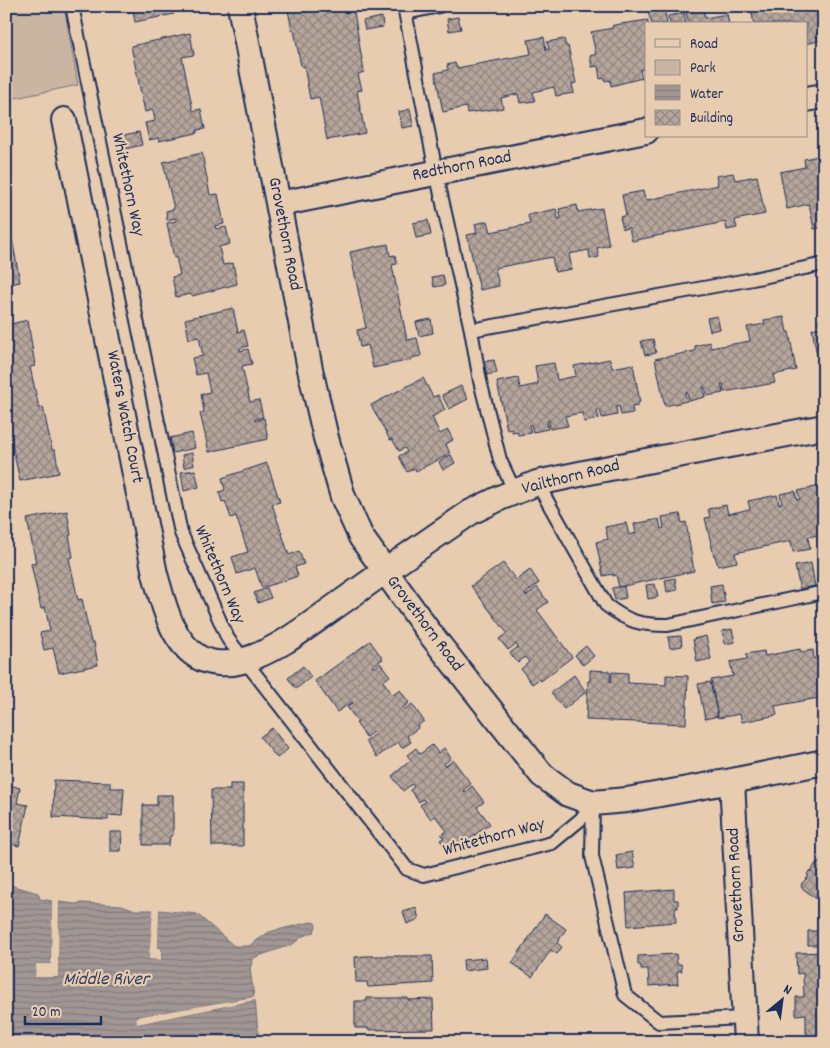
<svg xmlns="http://www.w3.org/2000/svg" width="830" height="1048" viewBox="0 0 830 1048" font-family="Dekko,sans-serif">
<style>
.green{fill:#cab5a3;stroke:#727280}
.water{fill:url(#water-rules);stroke:#6b6d7e}
.pier{fill:#e8ccaf}
.building{fill:url(#building-cross-hatch);stroke:#1b2f5e}
.lines{fill:none;stroke-linecap:round;stroke-linejoin:round}
.lane-casing{stroke:#1b2f5e;stroke-width:16}
.street-casing{stroke:#1b2f5e;stroke-width:28}
.lane{stroke:#e8ccaf;stroke-width:12}
.street{stroke:#e8ccaf;stroke-width:24}
.labels{text-anchor:middle;dominant-baseline:central;stroke-width:4.5;stroke-linejoin:round;paint-order:stroke}
.street-label{font-size:18px;fill:#1b2f5e;stroke:#e8ccaf}
.water-label{font-size:19px;font-style:italic;fill:#2f3e66;stroke:#e8ccaf}
</style>
<defs>
<pattern id="water-rules" width="6" height="5" patternUnits="userSpaceOnUse" patternTransform="scale(1.25)"><rect width="6" height="5" fill="#a19694"/><path d="M0 2.5h6" fill="none" stroke="#827b7c"/></pattern>
<pattern id="building-cross-hatch" width="8" height="8" patternUnits="userSpaceOnUse" patternTransform="scale(1.25)"><rect width="8" height="8" fill="#b5a59b"/><path d="M0 0l8 8M0 8l8-8" fill="none" stroke="#928782"/></pattern>
</defs>
<rect width="100%" height="100%" fill="#e8ccaf"/>
<filter id="ink" filterUnits="userSpaceOnUse"><feTurbulence type="fractalNoise" baseFrequency=".02" numOctaves="2"/><feDisplacementMap in="SourceGraphic" scale="10" xChannelSelector="R" yChannelSelector="G"/><feConvolveMatrix kernelMatrix="1 2 1 2 8 2 1 2 1" color-interpolation-filters="sRGB"/></filter>
<g filter="url(#ink)">
<path class="green" d="M6,6h58l14,79 -72,15z"/>
<path class="water" d="M6,884l32,9 2,6 12,2 -1,63h-15l-1,12 23,1 1,-75 16,2 7,-1 40,2 13,5h18l-3,49h11v-11h-3l1,-38 38,4 37,32h15l20,-14 42,-10 4,1 1,3 -2,6 -11,4 -10,8 -40,14 -3,11 4,28 -118,20 2,7 117,-24 4,42h-253z"/>
<path class="pier" d="M52,901h3l-2,64 -2,1h-13l-1,8 18,1 1,-74 3,1 -1,75h-23l1,-13h15z
M153,910h3l-4,47h7v-6l-3,-3 1,-38h2l-1,38h3v12l-12,-1z
M254,997l1,3 -118,24 -1,-7z"/>
<path class="building" d="M127,6h45l2,8 -39,8 -2,-11 -5,1z
M301,6h52l11,66 -6,2 4,16 -5,1 8,42 -38,7 -8,-43 -9,2 -6,-33h-3l-7,-36h-2l-4,-20 13,-2z
M646,6h15l1,6 3,-1 2,13h-15z
M697,6h6l2,12 22,-4 2,10h-40l-4,-15z
M762,6h62v26l-7,2 1,7 -12,3v-20h-52l-3,-15z
M684,13l2,11h-16l-2,-8z
M382,17l1,10 -18,3 -2,-9z
M458,17l3,12 -12,2 -2,-12z
M648,20l-2,48 -6,2 2,8 -31,8 -1,-6 -5,1v-3l-5,1 -2,-13 -6,1 -2,-11 6,-2 -5,-22 22,-4 -1,-2 2,-1z
M190,33l4,22 -12,2 11,54 8,-2 4,20 -8,1v3l-38,8v-3l-10,2 -4,-17 10,-2 -2,-11 -8,2 -14,-66z
M544,37l2,13 3,-1 -2,-7 17,-3 2,7h2l8,37 -4,1 2,9 -18,3 -2,-9 -21,5 2,9 -15,2 -2,-9 -17,4 2,10 -36,5 -1,-6 -23,5 -8,-39 13,-3 -1,-5 8,-2 2,5 74,-14 -3,-14z
M410,109l3,17 -11,2 -3,-16z
M139,132l3,13 -21,5 -3,-14z
M202,153l8,42 8,-1 6,30 -9,2 1,3 10,-2 4,17 -11,3 4,18 10,-2 4,21 -45,12 -1,-2 -15,3 -4,-20 8,-2 -4,-18 -2,1 -7,-35 9,-2v-3l-9,2 -1,-9 8,-2 -11,-47z
M818,156l2,10 4,-1v62l-10,2 -5,-25 -22,5 -7,-37 25,-5 -1,-8z
M733,173l2,7 22,-4 8,38 -30,6 2,8 -10,2 -2,-8 -93,19 -3,-13 -6,1 -3,-12 6,-2 -4,-20 21,-4 2,8 2,1 71,-15 -2,-9z
M577,205l1,7 24,-4 7,37 -12,3 2,9 -9,2 -1,-9 -20,4 3,15 -17,3 -3,-15 -57,11 4,18 -19,4 -13,-55 10,-2 -2,-9 13,-3 3,11 39,-8 -2,-9 28,-6 2,10 3,-1 -2,-9z
M428,220l3,15 -15,3 -3,-15z
M6,223l3,15h3l8,44 -14,3z
M388,244l2,12 5,-1 2,9 -5,1 15,75 10,-2 4,18 -10,2v2l-38,8 -5,-23 -8,2 -3,-17 9,-2 -16,-76z
M443,275l2,10 -11,2 -2,-10z
M233,308l5,24 6,-2 4,16 -8,2v3l8,-2 4,15 -10,2 8,36 9,-2 4,17 -8,2v2l9,-3 4,21 -59,13 -9,-39 4,-1 -3,-18 9,-2 -4,-19 -10,2 -4,-17 11,-2 -4,-19 -10,2 -4,-20z
M717,316l3,13 -10,2 -3,-13z
M784,317l3,15h2l7,38 -23,5 2,8 -51,9 -1,-8h-2l2,9 -16,3 -2,-9h-2l2,10 -16,4 -2,-9 -2,1 2,8 -22,5 -10,-47 40,-8v-5l15,-4v6l40,-7 -3,-14 18,-3 -1,-4z
M431,319l2,14 -14,3 -3,-14z
M824,319v46l-5,1 -7,-37 8,-2 -2,-7z
M28,320l7,46 -5,1 9,41 4,-1 9,43h3l4,23 -39,8 -14,-64v-92z
M653,339l3,14 -11,2 -4,-14z
M610,359l2,9 21,-4 7,38 -2,1v3l-6,1 1,6 -12,2 -2,-9 -3,1 1,8 -15,3 -2,-8h-3l2,9 -15,3 -2,-9 -17,3 3,10 -18,3 -1,-9 -2,1 1,8 -15,3 -2,-8 -2,1 2,8 -13,2 -1,-4 -5,1v-3l-5,1 -10,-48 21,-4 2,10 18,-4 -3,-18 19,-3 3,17 19,-4 -2,-10z
M494,360l3,13 -12,2 -3,-13z
M423,378l10,19 5,-2 7,15 -13,7 8,17 8,-4 5,10 -7,4 4,10 -34,17 -1,-3 -8,4 -8,-16 8,-4 -2,-4 -6,3 -7,-12 -2,1 -19,-35z
M461,386l7,13 -19,10 -7,-14z
M192,433l3,15 -22,5 -3,-15z
M192,453l2,12 -10,3 -2,-13z
M451,455l4,8 -12,7 -4,-8z
M267,463l13,39 -8,2 17,51 10,-4 5,13 -9,3 3,9 -36,12 -7,-20 -18,6 -5,-17 16,-5 -12,-36 -5,2 -6,-17 -3,1 -3,-10 6,-2 -3,-12z
M195,470l4,17 -15,4 -3,-19z
M819,486l5,16v32l-16,3 2,12 -17,3 -2,-11 -56,12 2,9 -19,4 -3,-10h-1l-9,-38 5,-1 -2,-8 18,-4 2,9 22,-5 -2,-8 29,-6 2,9 3,-1 -2,-9 15,-3 2,9 3,-1 -2,-8z
M67,511l4,24h-2l4,22 -4,1 9,42 4,-1 9,43h3l4,23 -39,8 -6,-25 -9,2 -4,-17 10,-2 -5,-24 -4,2 -10,-45 5,-1 -9,-44z
M680,514l2,9 4,-1 8,49 -75,16 -3,-12 -3,1v-2l-10,2 -7,-34 12,-3 -3,-12 21,-4 3,12 7,-2 -2,-9 25,-5 2,10 3,-1 -2,-11z
M503,563l13,17 14,-10 1,1 8,12 -14,11 1,2 11,-9 11,15 -11,8 35,47 -31,24 -2,-2 -7,5 -11,-15 8,-7 -4,-5 -7,6 -8,-10 8,-6 -2,-3 -8,6 -9,-11 8,-6 -36,-47z
M811,563l4,23 -15,3 -5,-23z
M675,578l2,12 -10,2 -2,-12z
M655,584l3,13 -10,2 -2,-14z
M722,584l3,18 -13,2 -2,-18z
M624,586l2,12 -11,2 -3,-12z
M267,588l4,10 -13,5 -4,-10z
M732,629l3,13 -10,2 -3,-13z
M681,636l1,10 -12,2 -2,-11z
M706,636l5,23 -14,3 -4,-23z
M370,641l13,18 -11,7 2,2 6,-5 10,13 -7,5 10,14 7,-5 9,13 -6,5 1,2 8,-6 12,17 -7,5 1,2 -11,8 4,6 -9,6 -4,-6 -21,15 -12,-16 10,-7 -2,-2 -7,5 -10,-14 2,-1 -11,-15 6,-4 -1,-1 -15,10 -22,-31z
M820,644h4v53l-49,9 2,9 -35,7 -2,-8 -22,4 -7,-38 22,-4 -3,-14 17,-3 -1,-5 18,-3 1,5 35,-7 1,3 12,-2 1,9 9,-2z
M586,646l8,10 -11,9 -8,-10z
M303,666l8,11 -15,12 -8,-11z
M590,670l20,1v11h1l1,-10 16,1v10l38,2v-10l22,1 -2,48 -100,-4 2,-39h2z
M574,675l12,17 -22,17 -13,-16z
M710,682l8,34 -13,3 -7,-35z
M272,728l16,21 -11,9 -17,-21z
M432,745l6,8 6,-5 7,10 -7,6 2,2 7,-6 18,24 -8,6 2,2 7,-6 12,16 -7,5 13,17 -40,29 -10,-13 4,-2 -3,-3 6,-4 -12,-15 -4,3 -11,-14 5,-3 -2,-3 -4,3 -9,-12 4,-3 -2,-3 -9,7 -11,-15 19,-16 -4,-5 9,-7 4,6z
M54,780l56,2v6h14l-2,28 -14,-1v5l-55,-3z
M6,784l14,4 -3,15 11,2 -9,41 -13,-3z
M230,784h13v62h-31l-1,-56h19z
M157,795h16v40l-3,1 -1,9h-26v-40h14z
M110,832h12l-1,19h-11z
M632,852l3,16 -17,2 -2,-15z
M824,855v50l-23,-18 1,-2 -1,-1 8,-8 -2,-1 2,-4 2,1 5,-9 2,1 3,-4 -1,-1z
M674,889v11h4v8h-3l1,14 -48,4 -2,-33z
M416,908l3,11 -12,5 -4,-12z
M545,914l21,15 -9,14 5,4 -5,7 -6,-4 -19,27 -20,-14z
M808,931h9l1,14h-10z
M824,952v84l-16,1 -1,-4h-1v-19l-10,1v-18h8l-1,-24 -6,1 -1,-21z
M676,954l1,10h4l1,7h-5l1,13 -29,2 -1,-17h-7v-4h-3v-9z
M366,956h66l1,27 -65,4 -1,-5h-11l-1,-25z
M486,958l1,10 -23,3 -1,-11z
M367,998h41v2l25,-1 1,30 -66,1v-2h-13v-27h12z
M436,1040v2h-68z"/>
<g class="lines">
<defs>
<path id="lane" d="M72,6l109,527 47,106 179,230 17,6 128,-32 29,-24 12,-16
M404,6l32,166 35,158 9,51 20,79 15,32
M406,13l33,-7
M471,330l282,-51 71,-15
M537,483l69,122c22,17 34,20 62,20l156,-33
M593,803l-1,53 33,139 34,27 85,-4"/>
<path id="street" d="M240,6l70,363 16,69 17,59 18,40 67,94 114,144 26,19 25,9 34,-3 105,-19 92,-19
M806,99l18,-3
M64,120l91,454c8,28 16,67 43,83 11,7 31,8 44,4 38,-11 69,-38 101,-60 42,-30 85,-60 128,-89l31,-15 35,-14 57,-12 230,-44
M279,204l367,-73
M732,781l14,261"/>
</defs>
<use href="#lane" class="lane-casing"/>
<use href="#street" class="street-casing"/>
<use href="#lane" class="lane"/>
<use href="#street" class="street"/>
</g>
</g>
<g class="labels">
<g class="street-label">
<text transform="translate(462 167) rotate(-11)">Redthorn Road</text>
<text transform="translate(127 185) rotate(78)">Whitethorn Way</text>
<text transform="translate(284 234) rotate(79)">Grovethorn Road</text>
<text transform="translate(124 417) rotate(79)">Waters Watch Court</text>
<text transform="translate(571 478) rotate(-14)">Vailthorn Road</text>
<text transform="translate(219 575) rotate(67)">Whitethorn Way</text>
<text transform="translate(424 624) rotate(53)">Grovethorn Road</text>
<text transform="translate(494 838) rotate(-15)">Whitethorn Way</text>
<text transform="translate(737 885) rotate(-93)">Grovethorn Road</text>
</g>
<g class="water-label">
<text x="106" y="980">Middle River</text>
</g>
</g>
<rect width="830" height="1048" fill="none" stroke="#e8ccaf" stroke-width="25"/>
<rect x="12" y="12" width="805" height="1023" fill="none" stroke="#1b2f5e" stroke-width="2" filter="url(#ink)"/>
<rect x="645" y="22" width="162" height="115" fill="#e8ccaf" stroke="#968d8f"/>
<rect x="655" y="39" width="25" height="8" fill="#e8ccaf" stroke="#968d8f"/>
<text x="690" y="48" font-size="15" fill="#1b2f5e">Road</text>
<rect x="655" y="60" width="25" height="15" fill="#cab5a3" stroke="#968d8f"/>
<text x="690" y="72" font-size="15" fill="#1b2f5e">Park</text>
<rect x="655" y="85" width="25" height="15" fill="url(#water-rules)" stroke="#968d8f"/>
<text x="690" y="98" font-size="15" fill="#1b2f5e">Water</text>
<rect x="655" y="110" width="25" height="15" fill="url(#building-cross-hatch)" stroke="#968d8f"/>
<text x="690" y="122" font-size="15" fill="#1b2f5e">Building</text>
<g transform="translate(782 1000) rotate(29)" stroke="#e8ccaf" stroke-width="4" paint-order="stroke">
<path d="M0-4L9 19L0 12L-9 19Z" fill="#1b2f5e"/>
<text y="-8" font-size="14" font-weight="bold" text-anchor="middle" fill="#1b2f5e">N</text>
</g>
<path d="M25 1016v8h76v-8" fill="none" stroke="#1b2f5e" stroke-width="2.5"/>
<text x="32" y="1016" font-size="15" fill="#1b2f5e" stroke="#e8ccaf" stroke-width="4" paint-order="stroke">20 m</text>
</svg>
